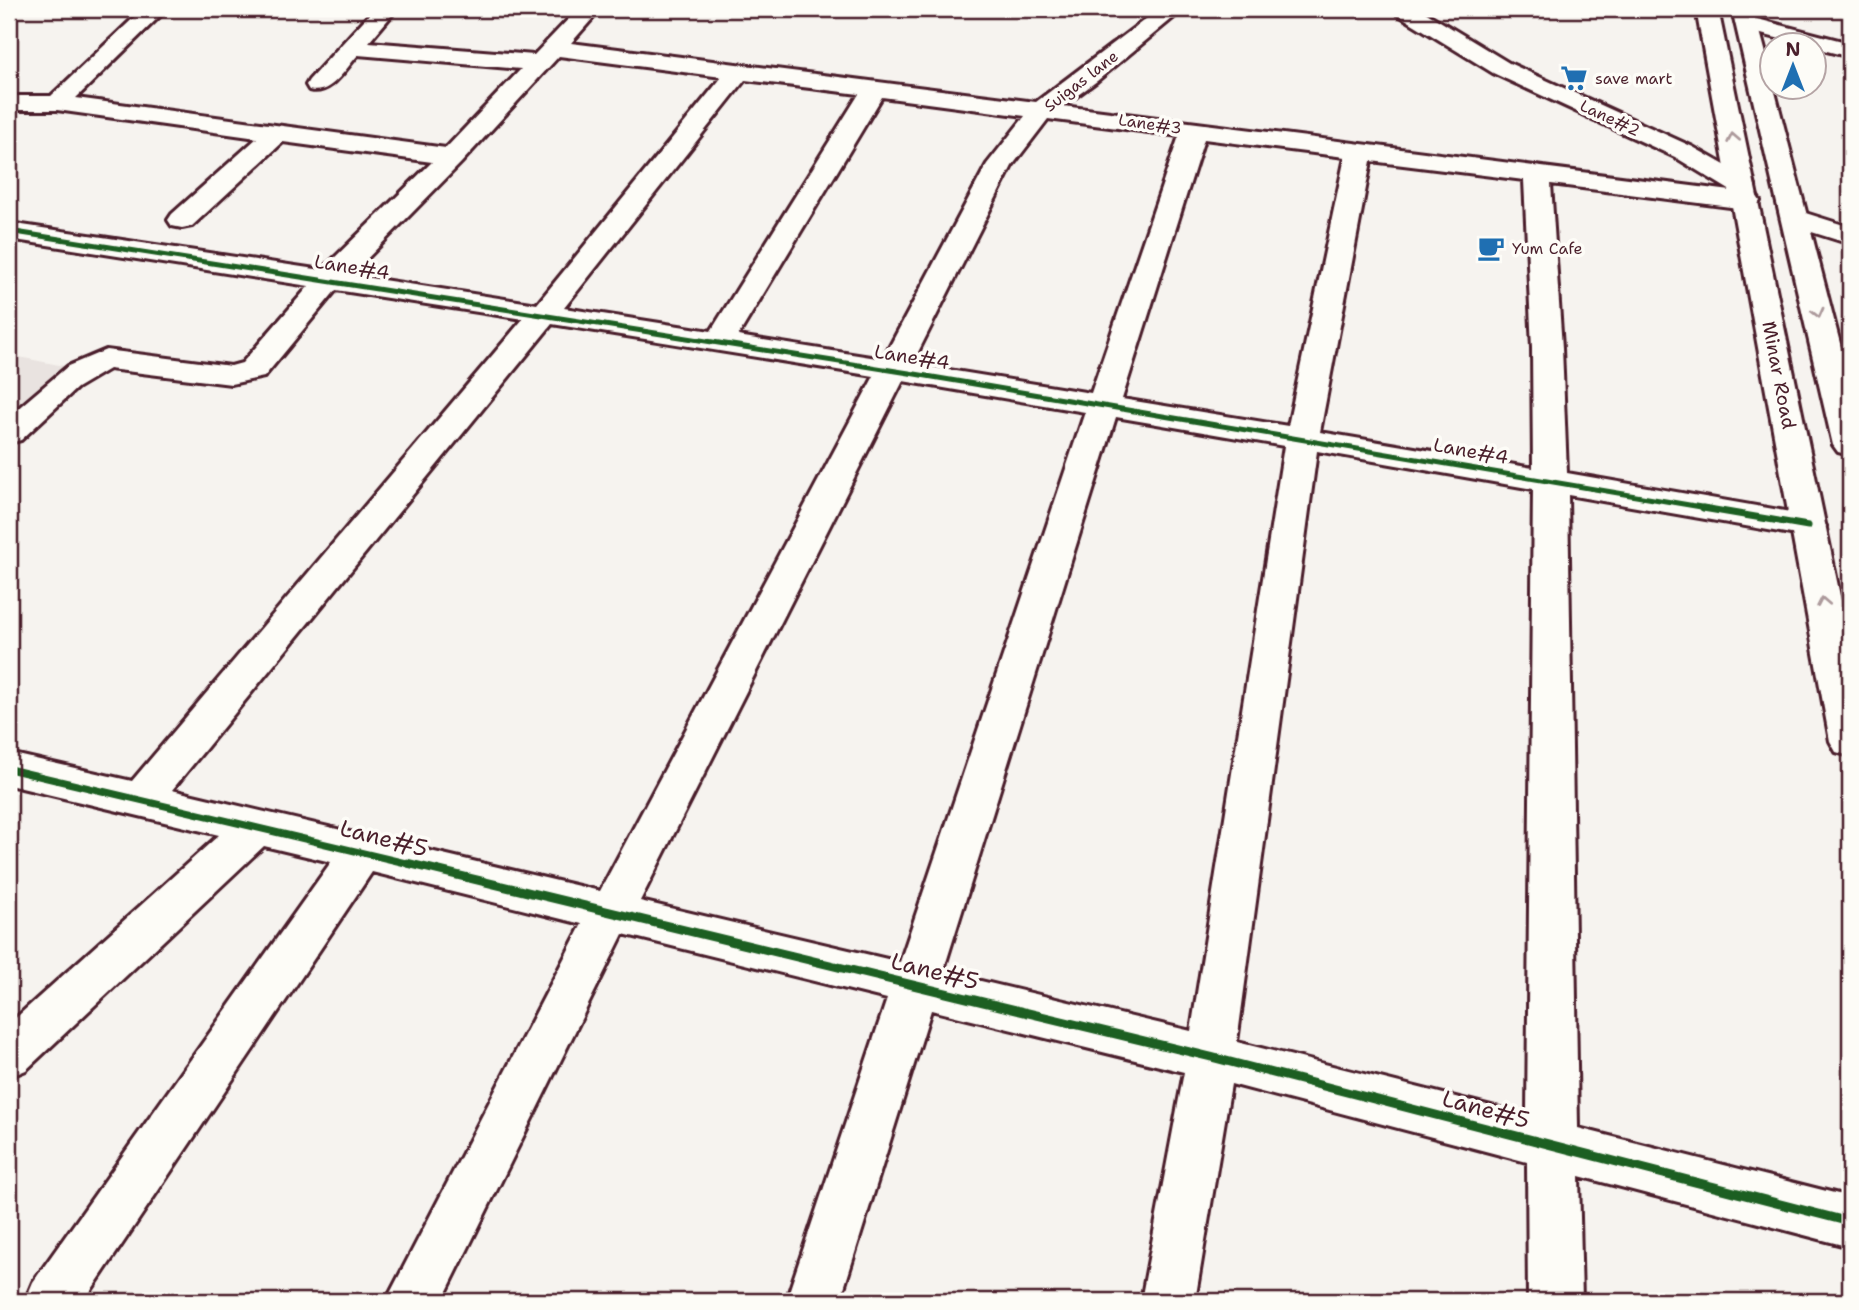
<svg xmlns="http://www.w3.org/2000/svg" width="1859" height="1310" viewBox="0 0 1859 1310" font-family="'Shantell Sans',sans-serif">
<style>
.built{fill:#e9e3e0}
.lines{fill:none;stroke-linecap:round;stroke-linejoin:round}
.minor-casing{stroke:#4a1f2b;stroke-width:6}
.primary-casing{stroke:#4a1f2b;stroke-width:6}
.minor{fill:#fdfcf7;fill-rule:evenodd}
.primary{fill:#fdfcf7;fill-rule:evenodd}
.cycleway-far2-casing{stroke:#fdfcf7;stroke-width:9}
.cycleway-far1-casing{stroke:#fdfcf7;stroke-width:11}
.cycleway-casing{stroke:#fdfcf7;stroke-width:13}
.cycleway-far2{stroke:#1b5e20;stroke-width:5}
.cycleway-far1{stroke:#1b5e20;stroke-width:7}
.cycleway{stroke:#1b5e20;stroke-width:9}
.oneway{stroke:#ac999b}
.labels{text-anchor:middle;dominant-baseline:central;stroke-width:7;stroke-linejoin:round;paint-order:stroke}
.far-poi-label{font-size:16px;fill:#4a1f2b;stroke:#fdfcf7;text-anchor:start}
.far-street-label{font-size:16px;fill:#4a1f2b;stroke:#fdfcf7}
.street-label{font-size:19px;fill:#4a1f2b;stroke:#fdfcf7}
.near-street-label{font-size:23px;fill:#4a1f2b;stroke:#fdfcf7}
</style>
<rect width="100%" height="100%" fill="#f6f3ef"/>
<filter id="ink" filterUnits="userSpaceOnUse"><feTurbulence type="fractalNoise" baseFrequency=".0143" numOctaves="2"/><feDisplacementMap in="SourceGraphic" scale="14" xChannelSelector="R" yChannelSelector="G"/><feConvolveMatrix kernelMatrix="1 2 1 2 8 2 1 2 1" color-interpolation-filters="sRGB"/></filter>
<g filter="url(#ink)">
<path class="built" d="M9,355l85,17 -85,71z"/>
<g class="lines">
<defs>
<path id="minor" d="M143,9h24l-91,89 370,50 75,-79 -163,-14c-13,14 -27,41 -49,35l-3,-5 3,-5 65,-71h23l-28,33 165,13 44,-46h23l-30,34 465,59 123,-93h25l-87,72 -34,25 668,85 -56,-34 -182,-84 -96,-59 -3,-5h26l89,54 184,84 58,33 4,6 -4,6 -5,1 10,2 4,6 -4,6 -10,2 -195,-25 11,164 5,125 241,42 12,3 6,8 -6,8 -12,3 -240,-42 10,633 272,69v50l-271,-71 3,125h-54l-1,-139 -296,-78 -36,217h-54l43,-229 -253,-62 -91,291h-54l101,-302 -264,-65 -181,367h-56l196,-377 -210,-52 -288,429h-59l8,-19 298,-420 -67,-16 -238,224 -17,7v-53l210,-189 -210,-50v-32l123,28 391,-462 -187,-29 -72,87 -33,7 -122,-15 -32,19 -56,52 -12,3v-27l59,-50 38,-16 125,16 11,-3 67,-77 -300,-47v-16l313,47 110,-108 -149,-20 -91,84 -10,2 -10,-2 -4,-6 4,-6 85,-76 -200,-28h-48v-14h42zM559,56l163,21 -185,227 -186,-29 110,-112zM745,80l114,14 -148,237 -147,-23zM882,97l143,19 -38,48 -104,195 -145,-23zM1048,119l131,17 -88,257 -179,-29 100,-198zM1204,139l141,18 -57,269 -166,-27zM1371,161l153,19 8,168 1,120 -213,-36zM552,324l322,52 -274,515 -428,-101zM903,381l182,31 -185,550 -260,-61zM1116,417l168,29 -93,585 -248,-59zM1317,451l216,38 -6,626 -290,-73z
M1746,16l104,27v14l-112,-29 -3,-5 3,-5z
M1796,210l54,17v17l-64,-20 -4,-6 4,-6z"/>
<path id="primary" d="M1696,9h22l132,635v112l-14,-4 -6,-11z
M1732,9h22l18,67v12h2l76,294v73l-12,-3 -5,-7z"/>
</defs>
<use href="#minor" class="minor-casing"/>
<use href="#primary" class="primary-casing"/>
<use href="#minor" class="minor"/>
<use href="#primary" class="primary"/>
<defs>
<path id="cycleway-far2" d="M9,231l900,142 804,136"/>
<path id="cycleway-far1" d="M1703,508l105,18
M9,769l405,96"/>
<path id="cycleway" d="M407,863l804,194 639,165"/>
</defs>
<use href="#cycleway-far2" class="cycleway-far2-casing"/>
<use href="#cycleway-far1" class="cycleway-far1-casing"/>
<use href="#cycleway" class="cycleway-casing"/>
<use href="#cycleway-far2" class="cycleway-far2"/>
<use href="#cycleway-far1" class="cycleway-far1"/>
<use href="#cycleway" class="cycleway"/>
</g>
<defs><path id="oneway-chevron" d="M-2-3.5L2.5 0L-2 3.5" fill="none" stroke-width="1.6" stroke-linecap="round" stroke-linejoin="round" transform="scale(1.75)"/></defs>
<g class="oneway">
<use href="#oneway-chevron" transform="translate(1733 138) rotate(-101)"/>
<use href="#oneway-chevron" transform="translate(1818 313) rotate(76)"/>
<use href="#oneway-chevron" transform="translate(1823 602) rotate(-101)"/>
</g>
</g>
<defs>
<symbol id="supermarket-bare" viewBox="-9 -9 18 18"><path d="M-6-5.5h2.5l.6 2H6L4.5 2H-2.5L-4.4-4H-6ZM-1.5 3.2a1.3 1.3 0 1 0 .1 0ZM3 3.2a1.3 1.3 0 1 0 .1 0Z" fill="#1f6fb2" stroke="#fdfcf7" stroke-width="2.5" paint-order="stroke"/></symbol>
<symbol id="cafe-bare" viewBox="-9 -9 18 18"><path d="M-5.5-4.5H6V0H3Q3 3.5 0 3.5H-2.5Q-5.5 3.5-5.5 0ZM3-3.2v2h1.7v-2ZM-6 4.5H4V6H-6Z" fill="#1f6fb2" stroke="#fdfcf7" stroke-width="2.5" paint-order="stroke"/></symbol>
</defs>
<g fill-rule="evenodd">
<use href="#supermarket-bare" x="1555" y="59" width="38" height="38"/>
<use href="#cafe-bare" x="1472" y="229" width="38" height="38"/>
</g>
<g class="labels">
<g class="far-poi-label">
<text x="1595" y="78">save mart</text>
<text x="1512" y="248">Yum Cafe</text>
</g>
<g class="far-street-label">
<text transform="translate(1081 81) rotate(-38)">Suigas lane</text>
<text transform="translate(1610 118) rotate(25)">Lane#2</text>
<text transform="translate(1150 124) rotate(8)">Lane#3</text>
</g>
<g class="street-label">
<text transform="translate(352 267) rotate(9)">Lane#4</text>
<text transform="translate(912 357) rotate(9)">Lane#4</text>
<text transform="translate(1779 375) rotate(79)">Minar Road</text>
<text transform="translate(1471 451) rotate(10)">Lane#4</text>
</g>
<g class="near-street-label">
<text transform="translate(384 838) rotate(14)">Lane#5</text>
<text transform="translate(935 971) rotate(14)">Lane#5</text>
<text transform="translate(1486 1109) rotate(15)">Lane#5</text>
</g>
</g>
<rect width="1859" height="1310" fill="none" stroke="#fdfcf7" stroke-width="35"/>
<rect x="18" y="18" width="1824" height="1275" fill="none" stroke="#4a1f2b" stroke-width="2.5" filter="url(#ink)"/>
<g transform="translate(1793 66)"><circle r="33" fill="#fdfcf7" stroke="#b5a4a5" stroke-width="2"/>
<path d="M0-5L12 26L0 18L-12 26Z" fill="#1f6fb2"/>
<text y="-10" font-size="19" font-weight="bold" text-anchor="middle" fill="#4a1f2b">N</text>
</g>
</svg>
